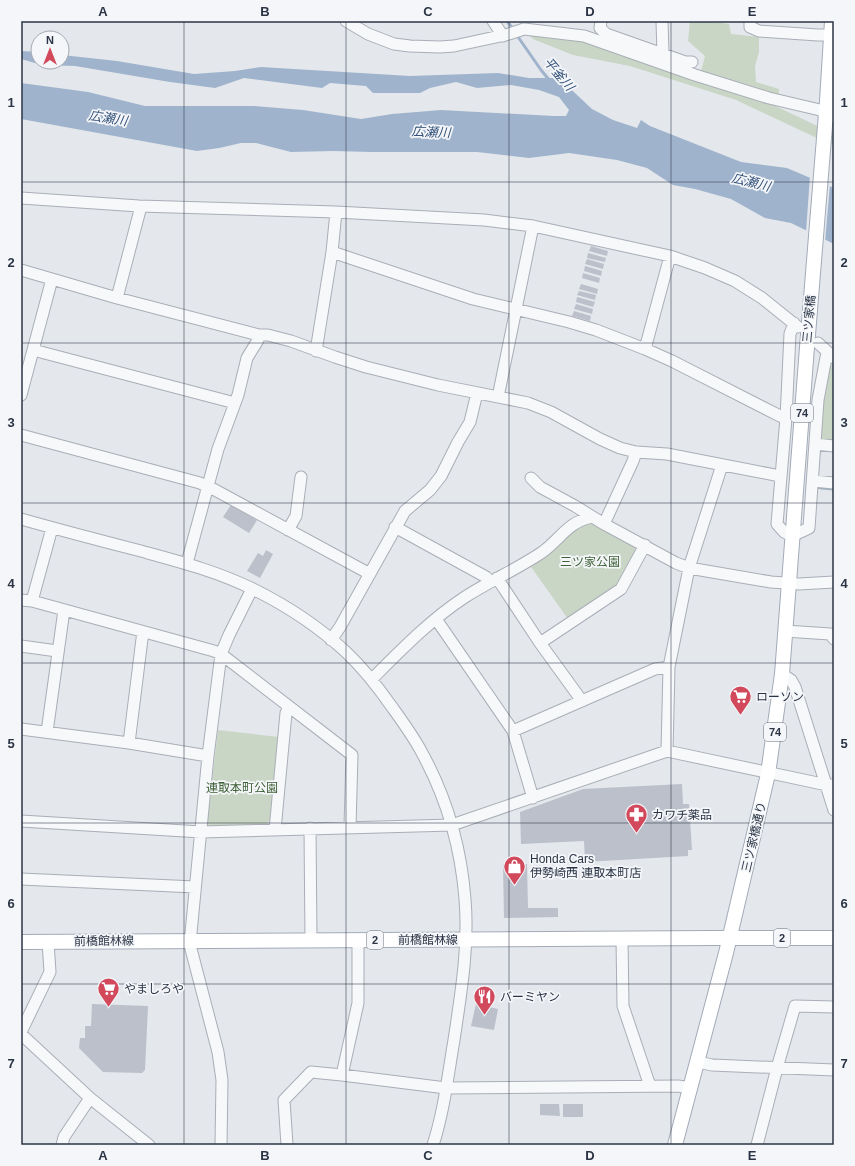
<svg xmlns="http://www.w3.org/2000/svg" width="855" height="1166" viewBox="0 0 855 1166" font-family="Helvetica,'Noto Sans JP',sans-serif">
<style>
.green{fill:#c9d6c5}
.water{fill:#9fb4cc}
.pier{fill:#e4e7ec}
.lines{fill:none;stroke-linecap:round;stroke-linejoin:round}
.stream{stroke:#9fb4cc;stroke-width:3}
.building{fill:#bbc0ca}
.minor-casing{stroke:#a9aeb7;stroke-width:13}
.major-casing{stroke:#a3abb8;stroke-width:16}
.minor{stroke:#f7f8fa;stroke-width:11}
.major{stroke:#fff;stroke-width:14}
.grid{fill:none;stroke:#2b3445;stroke-width:1;stroke-opacity:0.55}
.labels{text-anchor:middle;dominant-baseline:central;stroke-width:3.5;stroke-linejoin:round;paint-order:stroke}
.shield{fill:#f4f6f9;stroke:#676e7b;stroke-width:1}
.shield-label{font-size:11px;font-weight:bold;fill:#2b3445}
.street-label{font-size:12px;fill:#2b3445;stroke:#f4f6f9}
.park-label{font-size:12px;fill:#3f6138;stroke:#f4f6f9}
.poi-label{font-size:12px;fill:#2b3445;stroke:#f4f6f9;text-anchor:start}
.water-label{font-size:13px;font-style:italic;fill:#34527a;stroke:#f4f6f9}
.neatline{fill:none;stroke:#2b3445;stroke-width:1.5}
.grid-label{font-size:13px;text-anchor:middle;font-weight:bold;fill:#2b3445}
</style>
<rect width="100%" height="100%" fill="#e4e7ec"/>
<path class="green" d="M690,21h16l23,3 2,10 28,3v15l-4,14 1,16 23,7v9l-79,-23 5,-19 -17,-15z
M526,32l53,6 188,64 67,32v12l-98,-46 -106,-34 -57,-11 -40,-16z
M829,365l5,1v77l-14,-4 3,-41 5,-19z
M585,522h7l44,23 1,6 -19,34 -50,34 -39,-55z
M218,730l61,7 -9,83 -4,5 -56,1 -3,-2z"/>
<path class="water" d="M21,51l17,1v10h24v-7l55,6 77,13 41,-3 26,-4 149,9 88,-3 31,5h30l33,31 21,11 24,8 4,-8 9,6 91,36 46,6 47,20v56l-43,-21 -26,-5 -34,-19 -36,-10 -22,-4 -26,-17 -30,-8 -48,-7 -40,5 -52,-6h-105l-39,-1 -42,1 -35,-9h-15l-22,5 -22,3 -176,-32v-36l67,9 57,14h109l49,4 58,9 31,-5 49,-4 113,6h12l3,-6 -10,-13 -20,-7 -28,-5 -34,3 -21,-6 -26,6 -10,5h-47l-7,-7 -36,-3 -8,5 -78,-10 -29,10 -45,-6 -95,-16 -33,-1 -21,-6z"/>
<path class="pier" d="M810,176l20,8 -5,58 -19,-10z"/>
<g class="lines">
<path class="stream" d="M507,21l6,8
M516,34l25,36 9,11
M821,488l13,1"/>
</g>
<path class="building" d="M591,246l17,5 -1,5 -18,-5z
M588,253l18,5 -1,4 -18,-4z
M587,259l17,5 -1,5 -18,-5z
M585,266l17,5 -1,5 -17,-5z
M583,273l17,5 -1,5 -17,-5z
M581,284l17,5 -1,5 -18,-5z
M579,291l17,4 -1,5 -18,-5z
M577,297l18,5 -2,5 -17,-5z
M576,304l17,5 -1,5 -18,-5z
M574,311l17,5 -1,5 -18,-5z
M231,505l26,15 -8,13 -26,-16z
M266,550l7,4 -13,24 -13,-7 11,-18 5,3z
M682,784l1,20h6l3,46h-4v6l-103,6 -1,-21 -63,3 -1,-32 63,-23z
M503,864h24l1,44h30v9l-54,1z
M92,1004l56,2 -3,64 -3,3 -39,-1 -24,-24 1,-10h5v-12h6z
M476,1004l22,5 -4,21 -23,-4z
M540,1104h19l1,12 -20,-1z
M563,1104h20v13h-20z"/>
<g class="lines">
<defs>
<path id="minor" d="M346,21l22,13 26,10 16,2 30,1 14,-1 55,-12 15,-5 60,7 111,39 74,23 51,12 14,7
M493,21l10,15
M601,21l-1,7 6,6 79,28h7
M662,21l1,33
M750,21v6l9,4 59,4h13
M21,198l118,8 197,6 148,8 49,6 137,30 35,12 30,13 27,17 36,29
M332,252l141,47 96,23 27,8 49,19 27,12 108,55 6,2
M21,270l96,28 142,37h9l23,6 44,16 31,10 72,18 90,18 23,9 49,27 20,9 16,4 31,2 113,22
M117,298l23,-88 -1,-4
M794,323l-4,11 -4,84 -9,106 7,8 8,4 17,-8 9,-128 9,-48
M818,343l16,15
M645,349l25,-93
M33,350l202,53
M316,351l16,-99 4,-40
M21,395l31,-116
M498,397l35,-171
M21,435l179,48 15,7 155,84
M815,444l19,2
M531,478l9,9 35,19 29,18 72,39 13,5 82,14 28,2 35,-2
M813,481l21,2
M21,519c39,11 77,21 116,31 40,11 80,21 118,40 32,16 64,37 91,62 18,17 32,35 46,55 10,14 21,29 29,44 25,45 40,97 44,148 4,48 -4,94 -11,141 -6,35 -10,71 -21,105
M604,524l29,-63 3,-9
M395,527l91,50 5,5
M288,530l8,-14 5,-39
M187,563l31,-114 20,-54 9,-37 11,-18 1,-5
M497,578l43,65 42,58
M21,600l11,1 182,50 7,3 131,101 -2,72
M32,601l20,-73
M436,619l77,112 20,67
M785,631l45,3 4,5
M331,640l9,-13 65,-116 25,-21 11,-14 17,-34 12,-20 7,-29
M540,643l81,-54 24,-44
M21,646l36,5
M782,674l9,6 4,7 39,123
M372,679c29,-29 58,-59 93,-82 25,-16 52,-28 76,-44 19,-13 26,-31 51,-36
M21,729l108,14 79,13
M513,731l142,-62 14,-2
M47,732l17,-122
M129,743l13,-104 2,-7
M667,751l2,-84 20,-99 33,-103
M21,821l180,11 251,-7 215,-74 160,34h7
M310,828l1,112
M275,830l11,-117 3,-6
M21,879l174,8
M622,939l1,67 27,80
M358,940v63l-16,72 104,13 232,-2 13,2
M21,1032l29,-60 -2,-30
M21,1034l69,64 59,47
M698,1062l14,3 122,5
M62,1145l2,-8 26,-39
M221,1145l1,-65 -4,-28 -27,-103v-16l17,-177 13,-102 8,-19 23,-46
M287,1145l-3,-45 27,-28 31,3
M757,1145l20,-77 18,-62 39,1"/>
<path id="major" d="M21,942l692,-4h121
M675,1145l51,-192 42,-179 14,-100 25,-327 20,-246 5,-80"/>
</defs>
<use href="#minor" class="minor-casing"/>
<use href="#major" class="major-casing"/>
<use href="#minor" class="minor"/>
<use href="#major" class="major"/>
</g>
<path class="grid" d="M184,21v1124M346,21v1124M509,21v1124M671,21v1124M21,182h813M21,343h813M21,503h813M21,663h813M21,823h813M21,984h813"/>
<defs>
<symbol id="supermarket-pin" viewBox="-11 -11 22 30"><path d="M0 17L-7.5 6A9.5 9.5 0 1 1 7.5 6Z" fill="#d1495b" stroke="#f4f6f9"/><path d="M-6-5.5h2.5l.6 2H6L4.5 2H-2.5L-4.4-4H-6ZM-1.5 3.2a1.3 1.3 0 1 0 .1 0ZM3 3.2a1.3 1.3 0 1 0 .1 0Z" fill="#fff"/></symbol>
<symbol id="pharmacy-pin" viewBox="-11 -11 22 30"><path d="M0 17L-7.5 6A9.5 9.5 0 1 1 7.5 6Z" fill="#d1495b" stroke="#f4f6f9"/><path d="M-2-6h4v4h4v4h-4v4h-4v-4h-4v-4h4Z" fill="#fff"/></symbol>
<symbol id="shop-pin" viewBox="-11 -11 22 30"><path d="M0 17L-7.5 6A9.5 9.5 0 1 1 7.5 6Z" fill="#d1495b" stroke="#f4f6f9"/><path d="M-5-2.5h2.3a2.7 3.5 0 0 1 5.4 0H5L5.5 6h-11ZM-1.5-2.5h3a1.5 2.3 0 0 0-3 0Z" fill="#fff"/></symbol>
<symbol id="restaurant-pin" viewBox="-11 -11 22 30"><path d="M0 17L-7.5 6A9.5 9.5 0 1 1 7.5 6Z" fill="#d1495b" stroke="#f4f6f9"/><path d="M-5-6h1v4h1v-4h1v4h1v-4h1v5L-1.5 .5V6h-2V.5L-5-1ZM5-6V6H3V1.5H1.5Q1.5-4 5-6Z" fill="#fff"/></symbol>
</defs>
<g fill-rule="evenodd">
<use href="#supermarket-pin" x="728" y="684" width="25" height="34"/>
<use href="#pharmacy-pin" x="624" y="802" width="25" height="34"/>
<use href="#shop-pin" x="502" y="854" width="25" height="34"/>
<use href="#supermarket-pin" x="96" y="976" width="25" height="34"/>
<use href="#restaurant-pin" x="472" y="984" width="25" height="34"/>
</g>
<g class="labels">
<g class="shield">
<rect x="791" y="404" width="22" height="18" rx="3"/>
<rect x="764" y="723" width="22" height="18" rx="3"/>
<rect x="774" y="929" width="16" height="18" rx="3"/>
<rect x="367" y="931" width="16" height="18" rx="3"/>
</g>
<g class="shield-label">
<text x="802" y="413">74</text>
<text x="775" y="732">74</text>
<text x="782" y="938">2</text>
<text x="375" y="940">2</text>
</g>
<g class="street-label">
<text transform="translate(809 319) rotate(-85)">三ツ家橋</text>
<text transform="translate(754 837) rotate(-77)">三ツ家橋通り</text>
<text x="428" y="940">前橋館林線</text>
<text transform="translate(104 941) rotate(-1)">前橋館林線</text>
</g>
<g class="park-label">
<text x="590" y="562">三ツ家公園</text>
<text x="242" y="788">連取本町公園</text>
</g>
<g class="poi-label">
<text x="756" y="697">ローソン</text>
<text x="652" y="815">カワチ薬品</text>
<text x="530" y="859">Honda Cars<tspan x="530" dy="14">伊勢崎西 連取本町店</tspan></text>
<text x="124" y="989">やましろや</text>
<text x="500" y="997">バーミヤン</text>
</g>
<g class="water-label">
<text transform="translate(559 74) rotate(50)">平釜川</text>
<text transform="translate(108 118) rotate(9)">広瀬川</text>
<text transform="translate(431 132) rotate(3)">広瀬川</text>
<text transform="translate(751 182) rotate(14)">広瀬川</text>
</g>
</g>
<rect width="855" height="1166" fill="none" stroke="#f4f6f9" stroke-width="44"/>
<g transform="translate(50 50)"><circle r="19" fill="#f4f6f9" stroke="#a4a8b1"/>
<path d="M0-3L7 15L0 10L-7 15Z" fill="#d1495b"/>
<text y="-6" font-size="11" font-weight="bold" text-anchor="middle" fill="#2b3445">N</text>
</g>
<rect x="22" y="22" width="811" height="1122" class="neatline"/>
<g class="grid-label">
<text x="103" y="16">A</text>
<text x="265" y="16">B</text>
<text x="428" y="16">C</text>
<text x="590" y="16">D</text>
<text x="752" y="16">E</text>
<text x="11" y="107">1</text>
<text x="844" y="107">1</text>
<text x="11" y="267">2</text>
<text x="844" y="267">2</text>
<text x="11" y="427">3</text>
<text x="844" y="427">3</text>
<text x="11" y="588">4</text>
<text x="844" y="588">4</text>
<text x="11" y="748">5</text>
<text x="844" y="748">5</text>
<text x="11" y="908">6</text>
<text x="844" y="908">6</text>
<text x="11" y="1068">7</text>
<text x="844" y="1068">7</text>
<text x="103" y="1160">A</text>
<text x="265" y="1160">B</text>
<text x="428" y="1160">C</text>
<text x="590" y="1160">D</text>
<text x="752" y="1160">E</text>
</g>
</svg>
